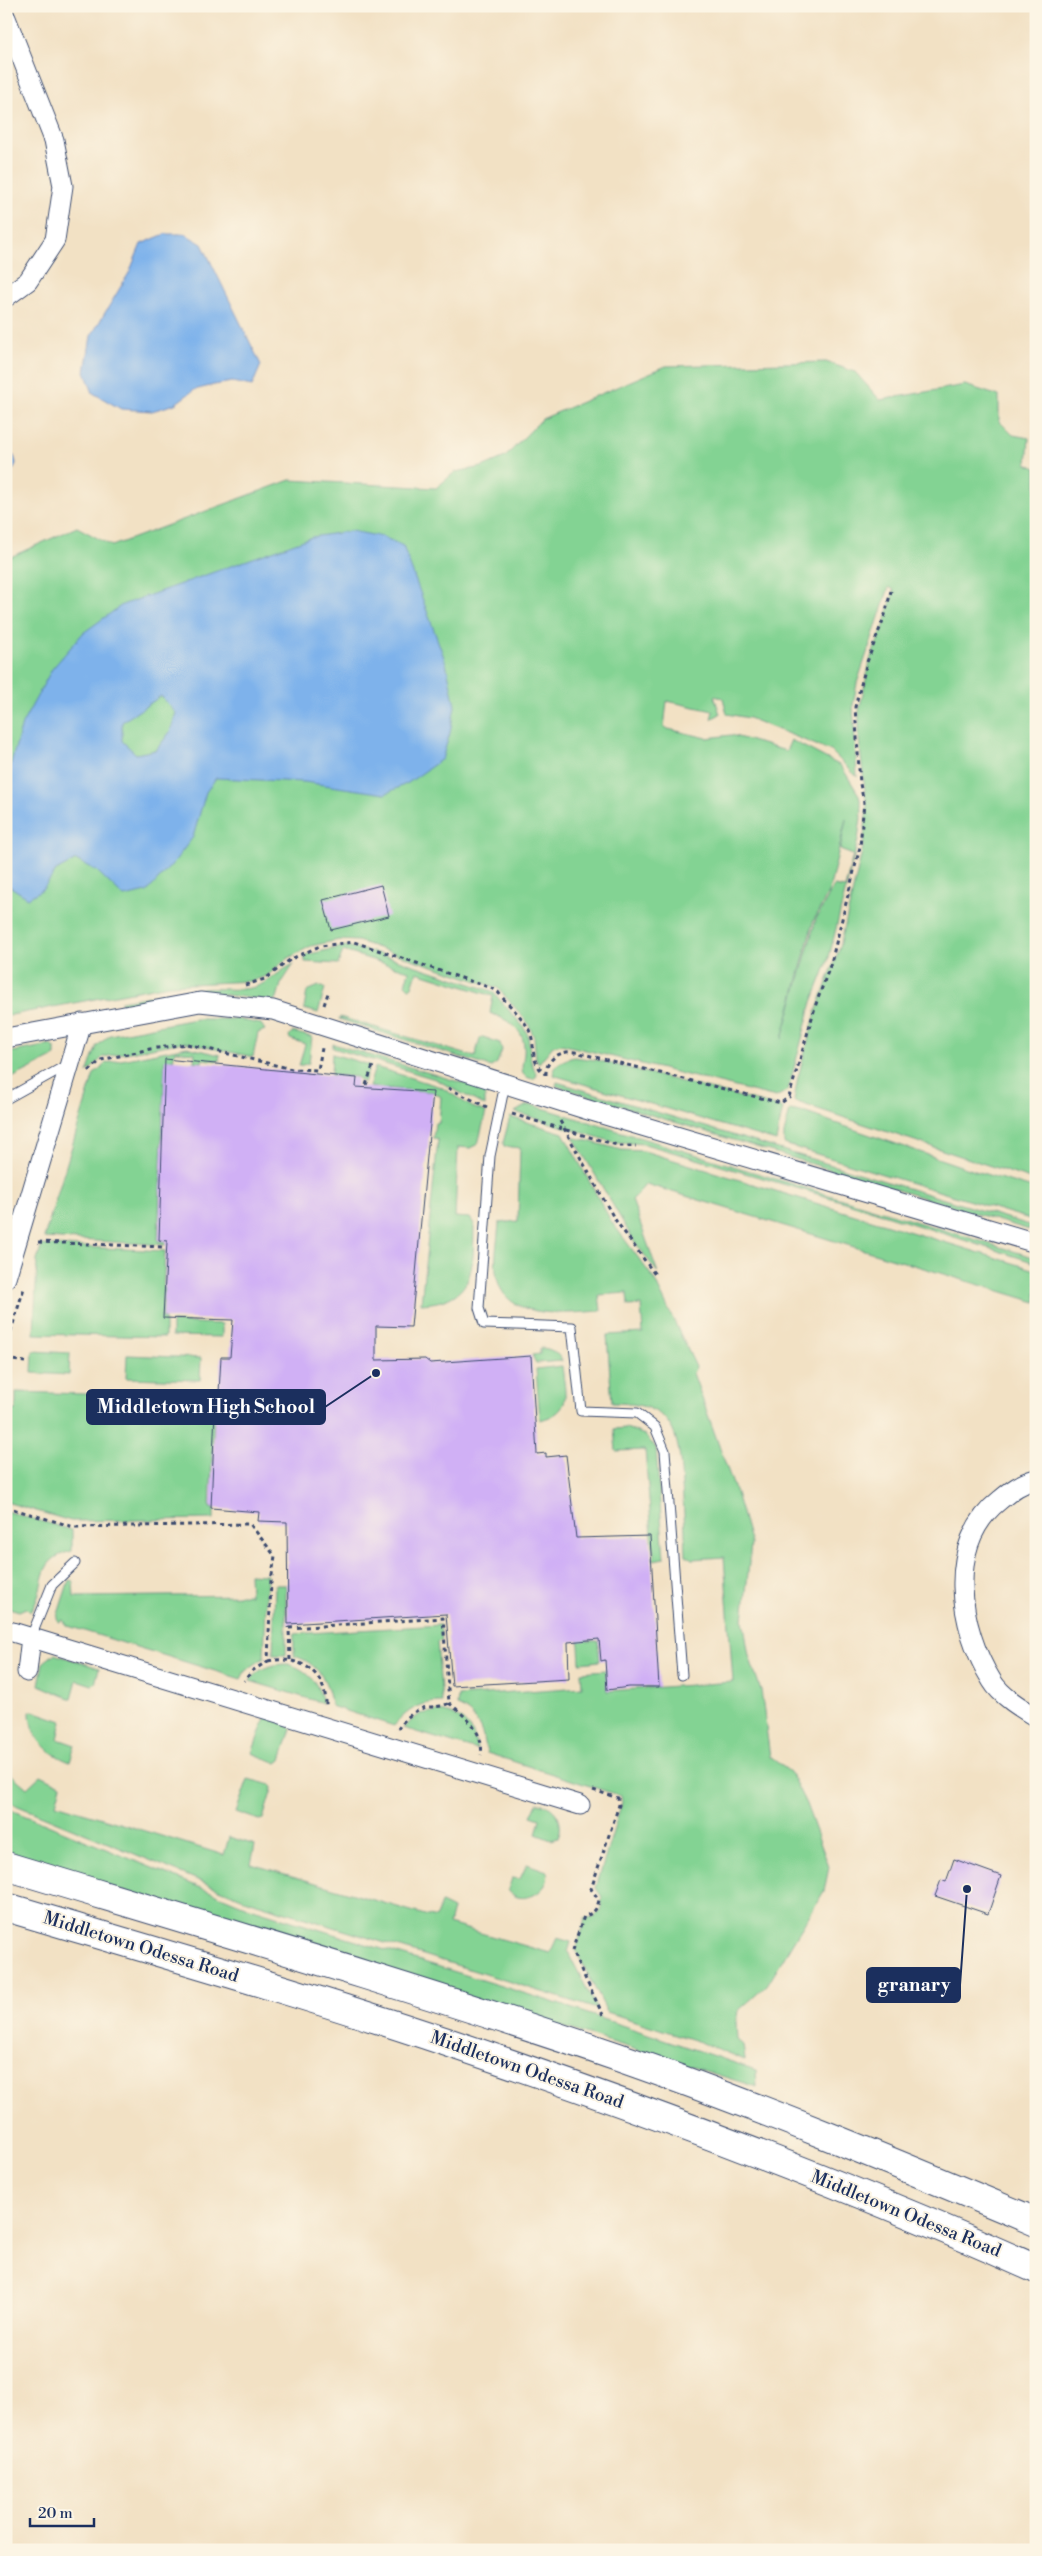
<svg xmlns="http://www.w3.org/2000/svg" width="1042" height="2556" viewBox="0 0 1042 2556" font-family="'Libre Bodoni',serif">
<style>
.green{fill:#83d393;stroke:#4f8178;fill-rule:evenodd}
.water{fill:#7eb2eb;stroke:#4c70a4;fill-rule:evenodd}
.building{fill:#d0b0f5}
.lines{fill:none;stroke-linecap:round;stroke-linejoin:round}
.lane-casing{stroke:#3b4a6d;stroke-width:11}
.street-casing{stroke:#3b4a6d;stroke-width:21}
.primary-casing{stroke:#3b4a6d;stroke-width:30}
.path{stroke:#3b4a6d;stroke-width:3;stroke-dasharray:4 4;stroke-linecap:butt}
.lane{stroke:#fff;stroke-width:9}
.street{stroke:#fff;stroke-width:19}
.primary{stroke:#fff;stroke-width:28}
.labels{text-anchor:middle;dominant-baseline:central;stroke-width:4;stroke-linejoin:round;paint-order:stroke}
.street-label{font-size:18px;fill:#1b2f5e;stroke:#fcf5e5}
.leader{fill:none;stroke:#1b2f5e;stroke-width:2}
.callout-dot{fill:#1b2f5e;stroke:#fcf5e5;stroke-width:2}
.callout{fill:#1b2f5e;stroke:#1b2f5e;stroke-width:2}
.callout-label{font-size:19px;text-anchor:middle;font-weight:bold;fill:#fff}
</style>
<rect width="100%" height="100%" fill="#fcf5e5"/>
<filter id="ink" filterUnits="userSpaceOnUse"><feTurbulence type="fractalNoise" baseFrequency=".02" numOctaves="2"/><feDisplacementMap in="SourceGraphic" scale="10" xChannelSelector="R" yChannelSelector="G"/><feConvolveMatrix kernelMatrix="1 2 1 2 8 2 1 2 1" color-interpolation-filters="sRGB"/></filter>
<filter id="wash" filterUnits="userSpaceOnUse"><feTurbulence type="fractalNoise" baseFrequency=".0096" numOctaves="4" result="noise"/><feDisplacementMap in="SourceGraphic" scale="20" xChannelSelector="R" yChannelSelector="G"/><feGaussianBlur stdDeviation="1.12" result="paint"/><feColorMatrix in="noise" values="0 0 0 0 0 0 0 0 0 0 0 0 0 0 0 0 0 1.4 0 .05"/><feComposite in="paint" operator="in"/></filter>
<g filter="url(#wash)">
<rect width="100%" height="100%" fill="#f2e1c4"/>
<path class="green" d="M826,362l29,10 25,28 85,-15 34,11v25l14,14 16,3 -2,26 9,4v713l-242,-80 4,-24 18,-65 24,-65 23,-100 4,-39 -8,-68v-29l12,-54 13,-31 10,-36 -5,-3 -32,96 -4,22 4,72 -26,-26 -82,-33 -22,-4 -4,-16 -9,-2 6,18 -9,5 2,-8 -46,-10 -3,27 43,10 24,-3 55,16 5,-11 50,26 18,29 3,15 -4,30 -30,121 -16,41 -24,88 -12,7 -215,-53 -8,2 -14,17 -3,-4 -2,-22 -6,-14 -30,-35 -140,-47 -19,-1 -28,6 -26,14 -18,16 -15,5 -84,4 -162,31v-457l71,-32 35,19 178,-66 146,8 19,-16 27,-5 23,-10 37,-38 124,-53zM846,819l-6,31 13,5 -8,33 -11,-2 -18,33 -34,120 31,-117 16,-31z
M346,946l31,7 115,38 30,34 6,10 3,26 6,15 -4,3 -7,-2 -3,-3c-2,-7 0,-13 1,-20 2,-25 -14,-33 -34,-41l3,-17 -76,-24 -5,15 -3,1 -4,-4 4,-13 -66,-20 -5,13 -33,-2v-7z
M294,964l-13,20 -4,14 -4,3 -62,-8 -89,12 -1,-4c26,-4 51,-10 76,-12 19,-2 39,3 58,-2 15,-5 25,-17 39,-23z
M319,986l6,2 -7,25 -14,-4 3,-18z
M340,1017l135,40 5,-19 3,-1 17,6 2,7 -5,13 -6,4 -152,-48z
M195,1019h41l25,5 4,6 -7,3 -5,24 -69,-15 -81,15 -16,16 10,-27 13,-11z
M292,1032l20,5 -3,26 -10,3 6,-22 -15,-5 -1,-3z
M333,1044l143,43 9,6v13l-50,-27 -102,-31z
M51,1045l4,3v8l-49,25v-28z
M187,1047l33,8 -1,6 -16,-2 -1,3 -8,-1 1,-8 -20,-2 -2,9h-8l-7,181h8l-1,4 -121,-7 50,-164 12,-11z
M332,1054l38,11 -6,18 -7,-6 -26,-2z
M574,1057l23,3 186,48 -7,33 -223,-66c2,-12 10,-15 21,-18z
M375,1067l66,20 31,20 14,5 -8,32 -8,4 -12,-1 -3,70 15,1 4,6c-1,44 2,77 -53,80l17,-164 -5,-2 2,-15h4l2,-26 -8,-5 -64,-5z
M557,1082l479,145v5l-480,-146z
M527,1105l9,1 500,152v5l-198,-63 -193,-56 -32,-2 -98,-30z
M790,1110l16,3 169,58 61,18v32l-252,-77v-10z
M510,1117l53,16 48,88 43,58 42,88 -3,6 43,120 15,51 -8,76 6,36 12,34 9,67 20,15 16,32 23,63 -5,24 -57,94 -29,26 -2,11 1,18 6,5 2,15 -45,-18 -93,-30 -31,-61 9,-32 10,-3 6,-6 1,-13 -6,-9 26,-86 -1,-6 -134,-43c-3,-19 -10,-40 -30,-47l1,-10 124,-9 -1,-15 25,-2 1,21 126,-9 -9,-125 -32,2 -6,-4c-1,-23 -2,-46 -4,-69 -3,-55 -8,-83 -70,-83l-5,-68 36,-2 -2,-28 -13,1 -1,-13 -28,2 2,16c-32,2 -96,11 -104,-34 -4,-16 1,-37 2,-54l19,-2 2,-73 -16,-2 -1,-3z
M573,1137l49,13 22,1 392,119v32l-390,-118 -14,16 26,73 -24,-32z
M42,1245l123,6 -3,67 3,1v18l-131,-3 3,-74z
M172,1322l50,2v13l-50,-1z
M540,1348c9,0 18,4 22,13l-26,2 -4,-8 8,-1z
M33,1351l37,2 -1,22 -37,-2z
M127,1355l74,3 -1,22 -74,-2z
M562,1366c3,28 11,46 -22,54l-4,-51z
M16,1392l103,3 100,9v5h-5l-4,99 4,1v10l-143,2 -65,-19v-92h10z
M626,1428l19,7 11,13 8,110 -10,2 -9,-110 -29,1 -2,-22z
M6,1511l66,19v21c-40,9 -23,37 -42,61l-4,-4 -7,3 -13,-4z
M249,1574l18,1 -3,83 -19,13 -4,8 -173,-53 -5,-6 -5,2 -1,-5 12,-37 4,1 1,16 176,-2z
M582,1581l5,60h11l2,20 -20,2 -5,-81z
M275,1585h11v70h-13z
M440,1625l2,16 -5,1 5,60c-21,0 -34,7 -48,24l-63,-20c-1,-23 -14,-44 -37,-50v-22z
M54,1654l45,14 -4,16 -3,1 -15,-5 -5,18h-3l-30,-13 4,-22z
M288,1664c21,6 30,19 35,39l-73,-22c9,-14 23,-17 38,-17z
M33,1711l29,10 -4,18 17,6 -5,17c-23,-9 -40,-24 -40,-50z
M440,1711c22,4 35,17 37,39l-74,-22 17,-14z
M266,1716l23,10 2,3 -10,31 -4,3 -25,-10z
M6,1770l21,18 14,-13 20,10 -5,19 168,51 5,-18 26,8 -4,19 184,54 6,-15 12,6 -4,15 101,29 7,-15 14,4 -3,10 29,57 -353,-110 -238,-98z
M248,1779l23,6 1,4 -9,30 -4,1 -23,-8z
M537,1803c18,2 28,18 21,35l-7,2 -15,-6 4,-15 -9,-3z
M6,1808l244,100 299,93 207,69 1,17 -657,-203 -94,-34z
M527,1864l20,7c6,20 -27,37 -39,19l4,-12 8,1z"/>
<path class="water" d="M165,234h20l17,10 59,121 -9,21 -20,-4 -18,3 -20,5 -19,14 -23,7 -31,-2 -28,-16 -8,-21 6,-36 38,-63 12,-29z
M9,453l5,3 2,7 -2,6 -8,2v-17z
M351,531l32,6 20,9 43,117 9,43 -5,27 -8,26 -34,24 -23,11 -81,-12 -88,-4 -10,14 -13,45 -19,25 -27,30 -23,5 -27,-26 -21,-11 -20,11 -13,18 -15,9 -22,-14v-103l16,-57 30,-55 31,-36 39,-28 190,-68zM161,696l15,17 -6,19 -14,18 -20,4 -14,-13v-19z"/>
<g id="blocks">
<path class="building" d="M381,885l8,31 -58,14 -8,-30z
M165,1059l192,19 -1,9 77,5 -22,235 -35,-1v34l49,-1 5,4 101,-7 6,98 9,-1v4l20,-2 10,83 74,-2 9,151h-30l-22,3 -2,-30 -4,1 -2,-22 -31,3 1,37 -117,7 -6,-72 -158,10 -1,-102 -29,-1 1,-9 -48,-4 4,-98h3l3,-53h9l3,-37 -70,-2 4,-77 -8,-1z
M954,1859l47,17 -13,38 -53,-18 6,-16 5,2z"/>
</g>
</g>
<g filter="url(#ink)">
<use href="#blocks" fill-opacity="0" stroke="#3b4a6d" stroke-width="1"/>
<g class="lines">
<defs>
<path id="lane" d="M505,1084l-15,72 -11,152 5,16 88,3 9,84 56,2 18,14 10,24 17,224
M6,1099l61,-34
M31,1637l21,-52 23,-22"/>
<path id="street" d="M6,18l48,122 9,46 -8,54 -27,41 -22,16
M6,1038l194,-36 73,8 312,99 451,134
M6,1278l76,-255
M1036,1479c-15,4 -24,11 -36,21 -55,43 -41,128 -8,181 9,15 29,27 44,36
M6,1630l574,175
M27,1672l4,-35"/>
<path id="primary" d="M6,1866c205,62 410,122 612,191 141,49 280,107 418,165
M6,1907c148,44 295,86 441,135 199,67 397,141 589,227"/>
</defs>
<use href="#lane" class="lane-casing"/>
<use href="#street" class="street-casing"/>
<use href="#primary" class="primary-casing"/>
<path class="path" d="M245,985l20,-6 26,-20 29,-13 34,-4 137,46 7,4c9,12 23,23 30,36 10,18 -1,30 17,46
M324,1005l4,-12
M89,1071l12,-11 49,-11 37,-5 105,25 26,1 4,-22h3
M546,1075c-1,-16 15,-25 29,-23l206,51 8,-6 27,-93 15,-41 29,-116 4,-45 -4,-18 -5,-77 12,-45 18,-47 6,-24
M366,1085l8,-22
M448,1088l39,19
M512,1114l108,32h16
M560,1121l54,97 42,58
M38,1242l126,5
M6,1347l18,-59
M6,1359l19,3
M6,1507l68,20 176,-3 25,32 -4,25 -3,80 -16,10 -8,10
M290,1660l-1,-32 154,-10 6,85c-7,4 -11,3 -19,4 -13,0 -26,12 -32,22
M268,1661c32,-6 59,11 58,46
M449,1703c15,12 36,29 32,52
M593,1790l25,8 1,7 -28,84 8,11c-2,10 -6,14 -15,16l-12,35 31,64"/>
<use href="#lane" class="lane"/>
<use href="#street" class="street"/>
<use href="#primary" class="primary"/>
</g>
</g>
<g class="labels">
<g class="street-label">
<text transform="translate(141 1947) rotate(17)">Middletown Odessa Road</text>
<text transform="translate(527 2070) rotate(19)">Middletown Odessa Road</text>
<text transform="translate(906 2214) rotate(22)">Middletown Odessa Road</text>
</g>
</g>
<path class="leader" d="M376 1373L325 1407M967 1889L960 1985"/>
<g class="callout-dot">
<circle cx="376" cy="1373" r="5"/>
<circle cx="967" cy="1889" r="5"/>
</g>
<g class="callout">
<rect x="87" y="1390" width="238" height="34" rx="5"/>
<rect x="867" y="1968" width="93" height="34" rx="5"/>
</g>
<g class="callout-label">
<text x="206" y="1413">Middletown High School</text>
<text x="914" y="1991">granary</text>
</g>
<rect width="1042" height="2556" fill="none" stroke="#fcf5e5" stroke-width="25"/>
<path d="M30 2518v8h64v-8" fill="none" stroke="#1b2f5e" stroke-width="2.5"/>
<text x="38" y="2518" font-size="15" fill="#1b2f5e" stroke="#fcf5e5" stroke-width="4" paint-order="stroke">20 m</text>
</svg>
